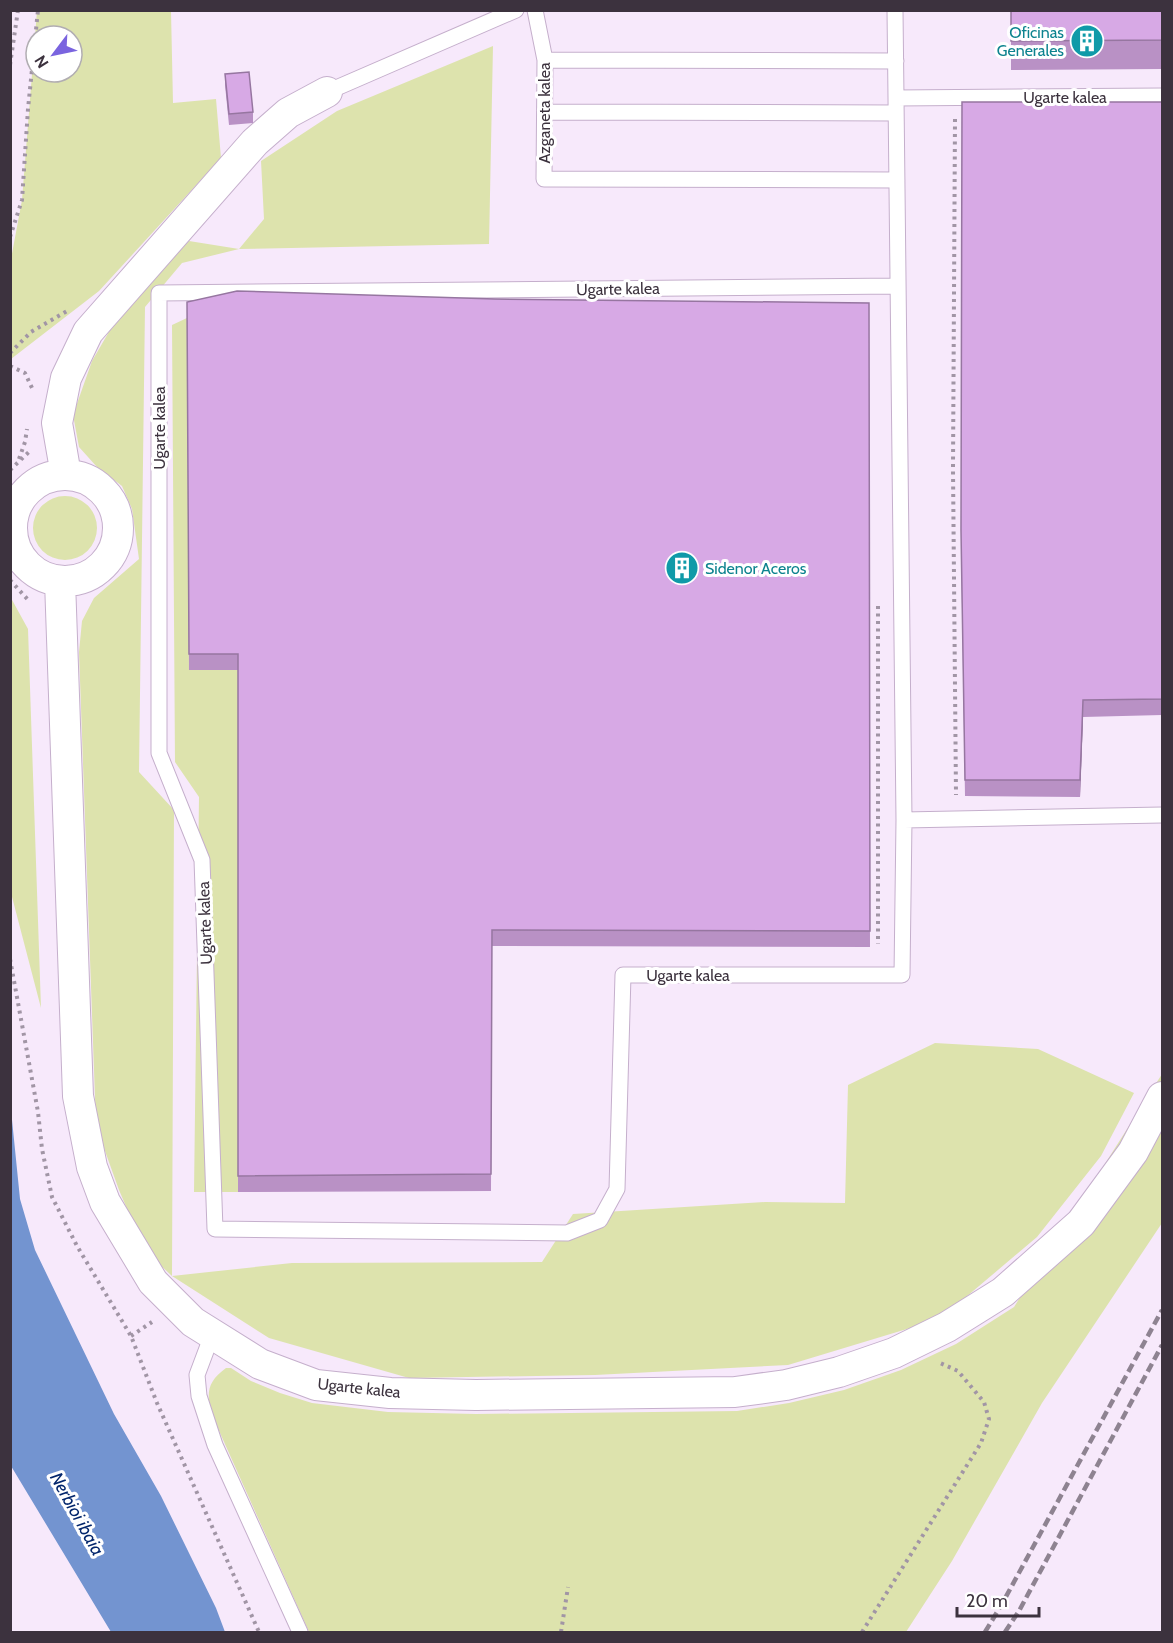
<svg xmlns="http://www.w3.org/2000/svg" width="1173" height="1643" viewBox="0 0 1173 1643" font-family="Cabin,sans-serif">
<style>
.green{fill:#dde3ad;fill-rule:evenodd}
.water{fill:#7394d0}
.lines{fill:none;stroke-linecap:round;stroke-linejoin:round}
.lane-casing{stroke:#c5afcc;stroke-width:17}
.street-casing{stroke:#c5afcc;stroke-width:32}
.path{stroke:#a195a5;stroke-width:4;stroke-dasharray:3 4.5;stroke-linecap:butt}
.lane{stroke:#fff;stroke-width:15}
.street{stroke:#fff;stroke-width:30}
.rail{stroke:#8e8391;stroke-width:4.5;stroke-dasharray:9 4.5;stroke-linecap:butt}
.wall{fill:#b991c5}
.shaded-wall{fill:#9676a0}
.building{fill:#d7a9e5;stroke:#9676a0;stroke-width:1.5}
.labels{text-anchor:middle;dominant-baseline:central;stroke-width:6;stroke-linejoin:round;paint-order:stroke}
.culture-label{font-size:16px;fill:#0d838f;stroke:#fff;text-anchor:end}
.street-label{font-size:16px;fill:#3c323e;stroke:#fff}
.water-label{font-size:18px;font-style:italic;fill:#03266c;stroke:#fff}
</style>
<rect width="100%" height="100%" fill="#f7e9fb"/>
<path class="green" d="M37,11h134l2,92 43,-4 5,59 -122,133 -88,68v-100l11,-59zM36,36h36v36h-36z
M493,46l-4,198 -250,5 -57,14 -37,44 -6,465 35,38 -2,466 120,-13 250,-1 31,-48 192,-12 80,1 3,-118 87,-42 103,6 96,44 -33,63 -64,81 -97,82 -152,46 -193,10 -186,3 -140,-40 -97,-62 -15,-14 -20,-30 -18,-42 -23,-64 -17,-474 3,-31 12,-23 45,-39 -7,-50 -10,-23 -25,-19 -18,-20 -6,-32 19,-54 25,-43 72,-77 50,8 25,-30 -3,-58 76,-50z
M187,318l2,352h49v522h-44l5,-395 -24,-35 -3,-437z
M33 528a32 32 0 1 1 64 0a32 32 0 1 1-64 0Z
M11,598l17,31 13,379 -30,-115z
M1162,1074v149l-120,180 -90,158 -46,71h-597l-97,-217c-6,-22 -5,-33 14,-47h5l20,13 29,12 32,10 76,9 88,2 261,-3 52,-8 55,-13 57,-20 55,-26 58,-37z"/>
<path class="water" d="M10,1100l10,99 15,51 79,164 47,82 55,112 9,24h-114l-100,-166z"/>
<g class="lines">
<defs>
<path id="lane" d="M535,10l10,50 -1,119 353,1
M895,10l1,88 8,722 -2,155h-279l-6,214 -17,31 -33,13 -352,-4 -13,-369 -43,-107v-460l739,-7
M545,60l351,1
M327,92l189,-82
M896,98l266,-2
M545,112l351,1
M904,820l258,-5
M212,1335l-15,40 2,21 16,49 85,187"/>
<path id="street" d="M12 528a53 53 0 1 1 106 0a53 53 0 1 1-106 0Z
M66,475l-9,-52 9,-45 22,-46 167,-190 33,-29 39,-21
M60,581l18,515 14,71 13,35 48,80 40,40 67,42 56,21 74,8 86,2 259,-3 51,-7 53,-13 55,-19 53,-26 56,-35 78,-69 52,-71 29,-55"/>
</defs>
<use href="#lane" class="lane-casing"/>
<use href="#street" class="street-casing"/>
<path class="path" d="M10,65l8,-55
M955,119l-2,350 3,326
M10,237l12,-37 6,-91 10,-99
M10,353l21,-21 36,-21
M10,366l15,7 7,15 -1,4
M19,459l6,-17 2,-13
M10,470l21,-20
M10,580l20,22
M878,606v338
M10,959l28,153 4,37 10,48 25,49 54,90 26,67 102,229
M131,1336l21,-14
M561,1632l7,-45
M862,1632l119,-189 8,-24 -5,-17 -26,-31 -20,-9"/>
<use href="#lane" class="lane"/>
<use href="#street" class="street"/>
<path class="rail" d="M985,1632l17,-28 160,-294
M1005,1632l14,-21 143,-266"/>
</g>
<path class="wall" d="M1011,10h151v59l-151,1z
M225,74l28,38v11l-24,2 -4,-40z
M1162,102v613l-79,2 -3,80 -115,-1 -4,-250z
M495,299l374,4 1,644 -378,-1 -1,245 -253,1v-522h-49l-2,-368z"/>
<path class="shaded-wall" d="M1083,700v17l-3,80v-17z"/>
<path class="building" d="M1011,10h151v30l-151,1z
M249,72l4,40 -24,2 -4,-40z
M962,102h200v597l-79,1 -3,80h-115l-4,-250z
M237,291l258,8 374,4 1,628 -378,-1 -1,244 -253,2v-522h-49l-2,-352z"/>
<defs>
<symbol id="building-disc" viewBox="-11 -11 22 22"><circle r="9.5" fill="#0f9aa8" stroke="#fff"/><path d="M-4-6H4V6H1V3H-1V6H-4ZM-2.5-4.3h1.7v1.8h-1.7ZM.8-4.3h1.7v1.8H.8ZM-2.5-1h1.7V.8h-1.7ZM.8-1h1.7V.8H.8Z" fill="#fff"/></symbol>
</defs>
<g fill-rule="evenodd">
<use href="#building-disc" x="1068" y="22" width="38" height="38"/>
<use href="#building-disc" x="663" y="549" width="38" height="38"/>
</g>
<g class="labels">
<g class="culture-label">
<text x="1064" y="32">Oficinas<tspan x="1064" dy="18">Generales</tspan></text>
<text x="705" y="568" text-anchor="start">Sidenor Aceros</text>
</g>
<g class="street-label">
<text x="1065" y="97">Ugarte kalea</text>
<text transform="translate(544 113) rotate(-90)">Azganeta kalea</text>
<text transform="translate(618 289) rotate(-1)">Ugarte kalea</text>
<text transform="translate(159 428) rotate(-90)">Ugarte kalea</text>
<text transform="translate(205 923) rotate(-92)">Ugarte kalea</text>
<text x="688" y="975">Ugarte kalea</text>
<text transform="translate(359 1388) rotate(6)">Ugarte kalea</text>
</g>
<g class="water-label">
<text transform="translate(77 1514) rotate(61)">Nerbioi ibaia</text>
</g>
</g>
<rect width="1173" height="1643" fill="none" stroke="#3c323e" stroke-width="24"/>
<g transform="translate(54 54) rotate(238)"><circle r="28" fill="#ffffff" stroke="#b1adb2" stroke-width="1.5"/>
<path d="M0-4.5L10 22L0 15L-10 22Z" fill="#7a64df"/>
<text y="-9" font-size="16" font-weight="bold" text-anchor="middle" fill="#3c323e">N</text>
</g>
<path d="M957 1607v9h82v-9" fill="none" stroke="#3c323e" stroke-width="3"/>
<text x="966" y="1607" font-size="18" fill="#3c323e" stroke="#ffffff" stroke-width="4.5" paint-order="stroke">20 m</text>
</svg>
